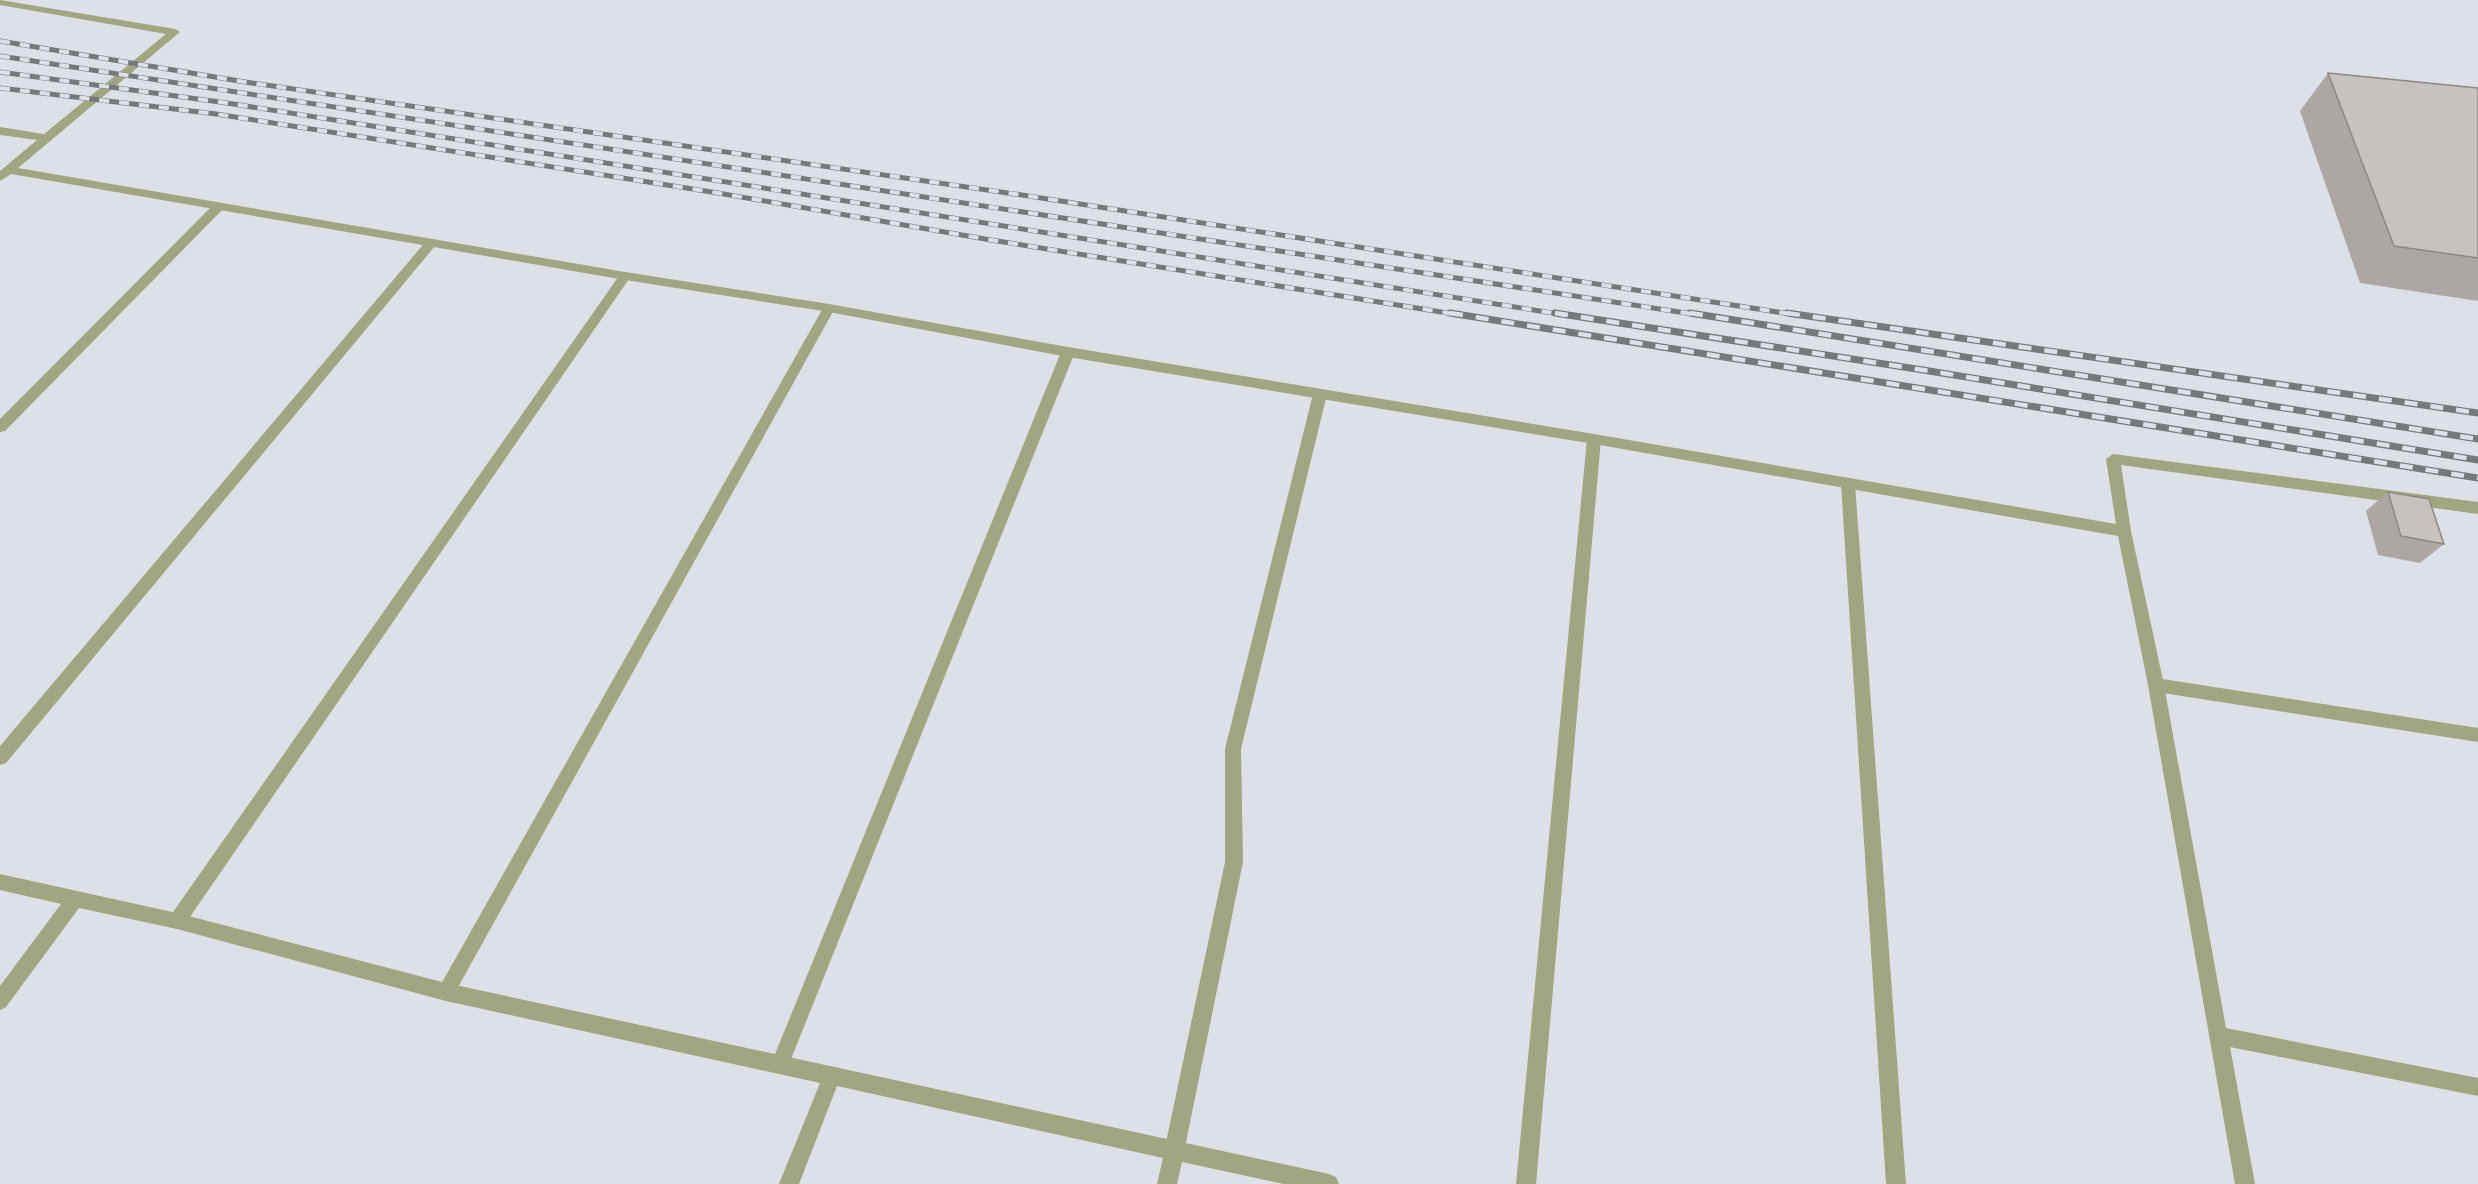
<svg xmlns="http://www.w3.org/2000/svg" width="2478" height="1184" viewBox="0 0 2478 1184" font-family="'Space Grotesk',sans-serif">
<style>
.lines{fill:none;stroke-linecap:round;stroke-linejoin:round}
.service{fill:#a1a581;fill-rule:evenodd}
.minor{fill:#a1a581;fill-rule:evenodd}
.rail-far1-casing{stroke:#76797c;stroke-width:5}
.rail-casing{stroke:#76797c;stroke-width:7}
.rail-far1{stroke:#dde1e7;stroke-width:4;stroke-dasharray:10;stroke-linecap:butt}
.rail{stroke:#dde1e7;stroke-width:4.5;stroke-dasharray:13;stroke-linecap:butt}
.wall{fill:#aca7a4}
.building{fill:#c8c2bf;stroke:#8c8886;stroke-width:1.5}
</style>
<rect width="100%" height="100%" fill="#dde1e7"/>
<g class="lines">
<path class="service" d="M218,203l6,4 -2,3 -217,221 -5,1v-13l214,-215z
M431,239l6,4 -2,3 -429,517 -6,2v-19l427,-506z
M625,272l4,1 2,3 -2,3 -446,648 -6,2 -6,-2 -3,-6 3,-6 450,-642z
M829,304l6,4 -383,690 -6,3 -6,-3 -3,-6 3,-6 383,-678z
M1068,347l7,5 -286,712 -2,7 -7,2 -7,-2 -2,-7 290,-712z
M1320,389l7,5 -86,355 2,113 -59,290 -3,7 -7,3 -7,-3 -3,-7 61,-290v-113l88,-355z
M1594,434l7,5 -65,745h-20l71,-745z
M1848,479l7,5 51,700h-20l-45,-700z
M2156,678l322,50v14l-322,-50 -6,-2 -2,-5 2,-5z"/>
<path class="minor" d="M0,0l175,29 5,3 -162,136 607,104 204,32 239,43 526,87 522,90 -10,-65 7,-5 365,48v12l-357,-49 10,66 33,154 62,343 252,50v18l-248,-49 25,137h-20l-87,-499 -30,-149 -524,-92 -526,-87 -239,-45 -204,-32 -614,-106 -11,7v-10l37,-31 -37,-5v-8l44,7 122,-100 -166,-29z
M0,874l177,39 269,70 883,191 7,3 3,7h-55l-102,-22 -5,22h-20l6,-26 -326,-72 -38,98h-20l41,-101 -374,-82 -269,-72 -98,-21 -73,99 -6,3v-24l61,-82 -61,-14z"/>
<defs>
<path id="rail-far1" d="M0,41l245,41 777,113 775,120
M0,56l1699,259
M0,72l227,31 1338,212
M0,88l216,26 502,79 273,47 469,75"/>
<path id="rail" d="M1450,313l1028,165
M1555,313l368,57 555,90
M1690,313l788,126
M1787,313l691,100"/>
</defs>
<use href="#rail-far1" class="rail-far1-casing"/>
<use href="#rail" class="rail-casing"/>
<use href="#rail-far1" class="rail-far1"/>
<use href="#rail" class="rail"/>
</g>
<path class="wall" d="M2328,73l150,15v213l-118,-18 -60,-172z
M2388,492l56,52 -24,19 -42,-8 -12,-44z"/>
<path class="building" d="M2328,73l150,15v170l-84,-12z
M2388,492l41,7 15,45 -43,-8z"/>
</svg>
